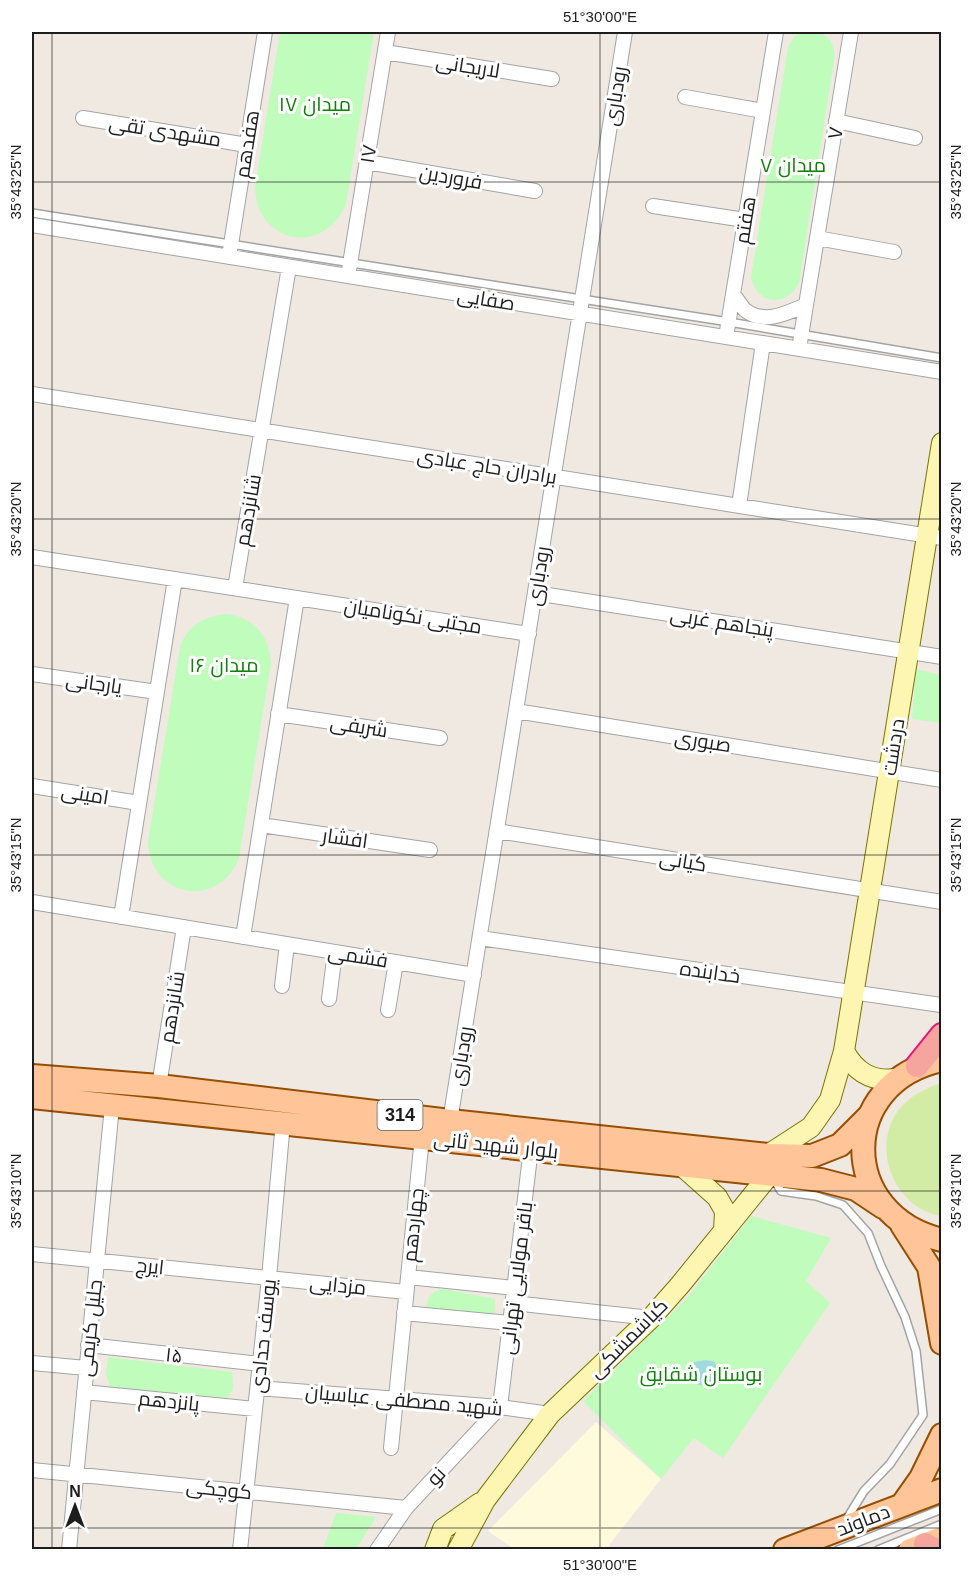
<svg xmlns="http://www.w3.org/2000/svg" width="973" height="1581" viewBox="0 0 973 1581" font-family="Arial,Cairo,sans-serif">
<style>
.education{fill:#fffadb}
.grass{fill:#d2eca5}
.park{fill:#c0fcbc}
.water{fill:#a0dadf}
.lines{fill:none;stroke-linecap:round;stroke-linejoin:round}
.service-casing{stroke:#a4a4a4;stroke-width:10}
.minor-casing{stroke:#a4a4a4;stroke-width:16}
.secondary-casing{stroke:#787400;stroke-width:22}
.primary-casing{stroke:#964f00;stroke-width:26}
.trunk-casing{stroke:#e21a7a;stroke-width:26}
.service{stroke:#fff;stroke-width:7}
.minor{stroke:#fff;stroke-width:14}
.secondary{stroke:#fdf6b2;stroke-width:20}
.primary{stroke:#ffc497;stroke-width:22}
.trunk{stroke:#f5a49e;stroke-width:22}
.ticks{fill:none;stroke:#1d1d1d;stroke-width:1.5;stroke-opacity:0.45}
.labels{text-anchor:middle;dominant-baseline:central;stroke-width:6;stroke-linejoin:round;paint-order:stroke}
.shield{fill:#fff;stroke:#616161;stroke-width:1.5}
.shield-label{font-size:18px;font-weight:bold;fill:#1d1d1d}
.street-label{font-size:20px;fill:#1d1d1d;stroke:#fff}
.park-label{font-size:20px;fill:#0c8105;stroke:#fff}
.neatline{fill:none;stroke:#1d1d1d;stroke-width:2}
.ticks-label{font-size:15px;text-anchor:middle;fill:#1d1d1d}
</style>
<rect width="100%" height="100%" fill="#efe9e2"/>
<path class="education" d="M596,1422l65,57 -55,70h-92l-26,-18z"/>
<path class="grass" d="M941,1083h1l-1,133c-50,-8 -74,-77 -36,-113 11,-10 22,-15 36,-20z"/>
<path class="park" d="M280,32h94l-28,172c-22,53 -90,40 -91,-17z
M801,32c21,-4 36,7 33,29l-35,222c-13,25 -42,22 -48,-6l37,-230 7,-11z
M227,614c27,4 42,21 44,49l-32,195c-21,53 -90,39 -91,-17l32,-195c9,-21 24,-30 47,-32z
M916,669l25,6v48l-29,-4z
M751,1216l80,22 -25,43 24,22 -107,155 -29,-20 -33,41 -78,-78 104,-103z
M444,1289l51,10v14l-51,-1 -18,-5c3,-12 6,-16 18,-18z
M108,1357l124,15 1,16 -5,10 -118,-11 -4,-13z
M336,1513l40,4 -20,32h-33z"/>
<path class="water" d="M706,1360l9,2 3,12 -3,11 -10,2 -11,-4 -5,-10 5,-11z"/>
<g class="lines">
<defs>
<path id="service" d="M32,213l697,109 213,36
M775,1181l6,10 35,5 27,9 25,28 13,33 24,51 11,34 7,64 -33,49 -26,27 -18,29
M838,1550l104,-41
M878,1550l64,-26"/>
<path id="minor" d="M385,52l167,27
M685,97l78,14
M83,118l164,27
M836,121l79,17
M367,162l168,29
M653,206l92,14
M32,225l910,147
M817,238l77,14
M229,257l36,-225
M348,276l40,-244
M733,294c4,5 8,12 12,16 19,15 42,3 61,-5l45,-273
M726,337l50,-305
M799,349l7,-44
M32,394l910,144
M739,506l24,-163
M32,557l497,77
M235,588l54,-321
M535,593l407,64
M32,674l125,18
M516,711l426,69
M278,714l162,24
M32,786l107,17
M261,825l169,25
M497,831l445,71
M32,902l442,73
M121,917l54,-338
M243,937l54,-339
M480,938l461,67
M282,986l5,-42
M329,999l6,-47
M388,1010l8,-48
M159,1086l25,-159
M450,1121l175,-1089
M32,1254l374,38
M408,1277l107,11
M513,1303l138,15
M404,1313l106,10
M88,1345l172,19
M32,1363l54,5
M258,1388l242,19 50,7
M84,1392l171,17
M391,1448l31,-311
M32,1470l374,38
M69,1550l43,-444
M240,1550l29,-272 14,-156
M377,1550l29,-42 94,-101 31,-259"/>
<path id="secondary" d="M844,1051c12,22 28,31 53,28
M768,1155l43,-28 19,-27 14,-49 98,-608
M680,1164l37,33 8,14 -1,20
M435,1550l8,-21 37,-26
M458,1550l27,-50 65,-86 101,-96 29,-33 90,-111"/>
<path id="primary" d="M942,1060c-105,22 -105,155 0,180
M32,1076l127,10 291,35 318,34 44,1 28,-11 29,-29
M32,1097l789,83 35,9 27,18
M902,1225l27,42 13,76
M902,1505l19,-27 21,-43
M785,1550l157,-60
M910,1550l32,-12"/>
<path id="trunk" d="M917,1066l25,-31
M925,1544l12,6"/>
</defs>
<use href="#service" class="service-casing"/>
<use href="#minor" class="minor-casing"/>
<use href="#secondary" class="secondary-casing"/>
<use href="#primary" class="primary-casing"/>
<use href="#trunk" class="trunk-casing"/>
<use href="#service" class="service"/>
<use href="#minor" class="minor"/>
<use href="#secondary" class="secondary"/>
<use href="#primary" class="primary"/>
<use href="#trunk" class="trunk"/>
</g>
<path class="ticks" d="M52,32v1518M600,32v1518M32,182h910M32,519h910M32,855h910M32,1191h910M32,1528h910"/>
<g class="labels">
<rect class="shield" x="377.5" y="1100" width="45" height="30" rx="4.5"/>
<g class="shield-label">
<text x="400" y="1115">314</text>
</g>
<g class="street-label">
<text transform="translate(468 66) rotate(9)">لاریجانی</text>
<text transform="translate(615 96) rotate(-81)">رودباری</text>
<text transform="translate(165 131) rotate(9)">مشهدی تقی</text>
<text transform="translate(835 133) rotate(-81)">۷</text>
<text transform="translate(247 144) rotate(-81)">هفدهم</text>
<text transform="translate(368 154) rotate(-81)">۱۷</text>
<text transform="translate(451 177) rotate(10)">فروردین</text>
<text transform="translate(745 220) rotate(-81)">هفتم</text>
<text transform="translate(486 299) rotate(9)">صفایی</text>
<text transform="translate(487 466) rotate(9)">برادران حاج عبادی</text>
<text transform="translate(248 510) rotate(-80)">شانزدهم</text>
<text transform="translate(538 576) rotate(-81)">رودباری</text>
<text transform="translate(413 616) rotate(9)">مجتبی نکونامیان</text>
<text transform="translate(722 622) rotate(9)">پنجاهم غربی</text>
<text transform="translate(94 683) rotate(8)">یارجانی</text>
<text transform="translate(359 726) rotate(9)">شریفی</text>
<text transform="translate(703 741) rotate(9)">صبوری</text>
<text transform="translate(893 747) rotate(-81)">دردشت</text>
<text transform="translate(85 794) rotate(9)">امینی</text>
<text transform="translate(345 838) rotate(8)">افشار</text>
<text transform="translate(683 861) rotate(9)">کیانی</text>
<text transform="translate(358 956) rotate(9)">فشمی</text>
<text transform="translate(710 972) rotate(8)">خدابنده</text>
<text transform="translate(172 1007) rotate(-81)">شانزدهم</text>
<text transform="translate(461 1056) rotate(-81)">رودباری</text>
<text transform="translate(496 1145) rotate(6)">بلوار شهید ثانی</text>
<text transform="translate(413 1225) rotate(-84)">چهاردهم</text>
<text transform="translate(150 1266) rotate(6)">ایرج</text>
<text transform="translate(516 1278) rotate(-83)">باقر مولایی تهرانی</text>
<text transform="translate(338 1285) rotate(6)">مزدایی</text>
<text transform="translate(90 1328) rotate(-84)">جلیل کریمی</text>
<text transform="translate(263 1336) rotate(-84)">یوسف حدادی</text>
<text transform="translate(628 1338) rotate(-45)">کیاشمشکی</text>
<text transform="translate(174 1355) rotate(6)">۱۵</text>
<text transform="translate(404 1400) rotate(5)">شهید مصطفی عباسیان</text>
<text transform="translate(169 1401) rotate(6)">پانزدهم</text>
<text transform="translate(436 1476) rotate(-47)">نو</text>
<text transform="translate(219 1489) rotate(6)">کوچکی</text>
<text transform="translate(863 1520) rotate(-21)">دماوند</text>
</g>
<g class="park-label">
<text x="315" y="104">میدان ۱۷</text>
<text x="793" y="165">میدان ۷</text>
<text x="224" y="665">میدان ۱۶</text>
<text x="701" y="1374">بوستان شقایق</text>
</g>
</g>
<rect width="973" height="1581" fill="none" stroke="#ffffff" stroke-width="66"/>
<g transform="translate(75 1506)" stroke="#ffffff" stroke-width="4.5" paint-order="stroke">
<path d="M0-4.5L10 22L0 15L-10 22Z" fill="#1d1d1d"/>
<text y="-9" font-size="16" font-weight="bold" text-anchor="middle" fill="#1d1d1d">N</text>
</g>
<rect x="33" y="33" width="907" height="1515" class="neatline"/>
<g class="ticks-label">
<text x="600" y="22">51°30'00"E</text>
<text transform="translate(16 182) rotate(-90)" y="5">35°43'25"N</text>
<text transform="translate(956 182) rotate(-90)" y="5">35°43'25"N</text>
<text transform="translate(16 519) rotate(-90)" y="5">35°43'20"N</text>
<text transform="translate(956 519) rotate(-90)" y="5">35°43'20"N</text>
<text transform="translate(16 855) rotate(-90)" y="5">35°43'15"N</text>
<text transform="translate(956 855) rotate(-90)" y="5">35°43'15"N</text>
<text transform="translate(16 1191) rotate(-90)" y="5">35°43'10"N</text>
<text transform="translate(956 1191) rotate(-90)" y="5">35°43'10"N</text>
<text x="600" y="1570">51°30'00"E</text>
</g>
</svg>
